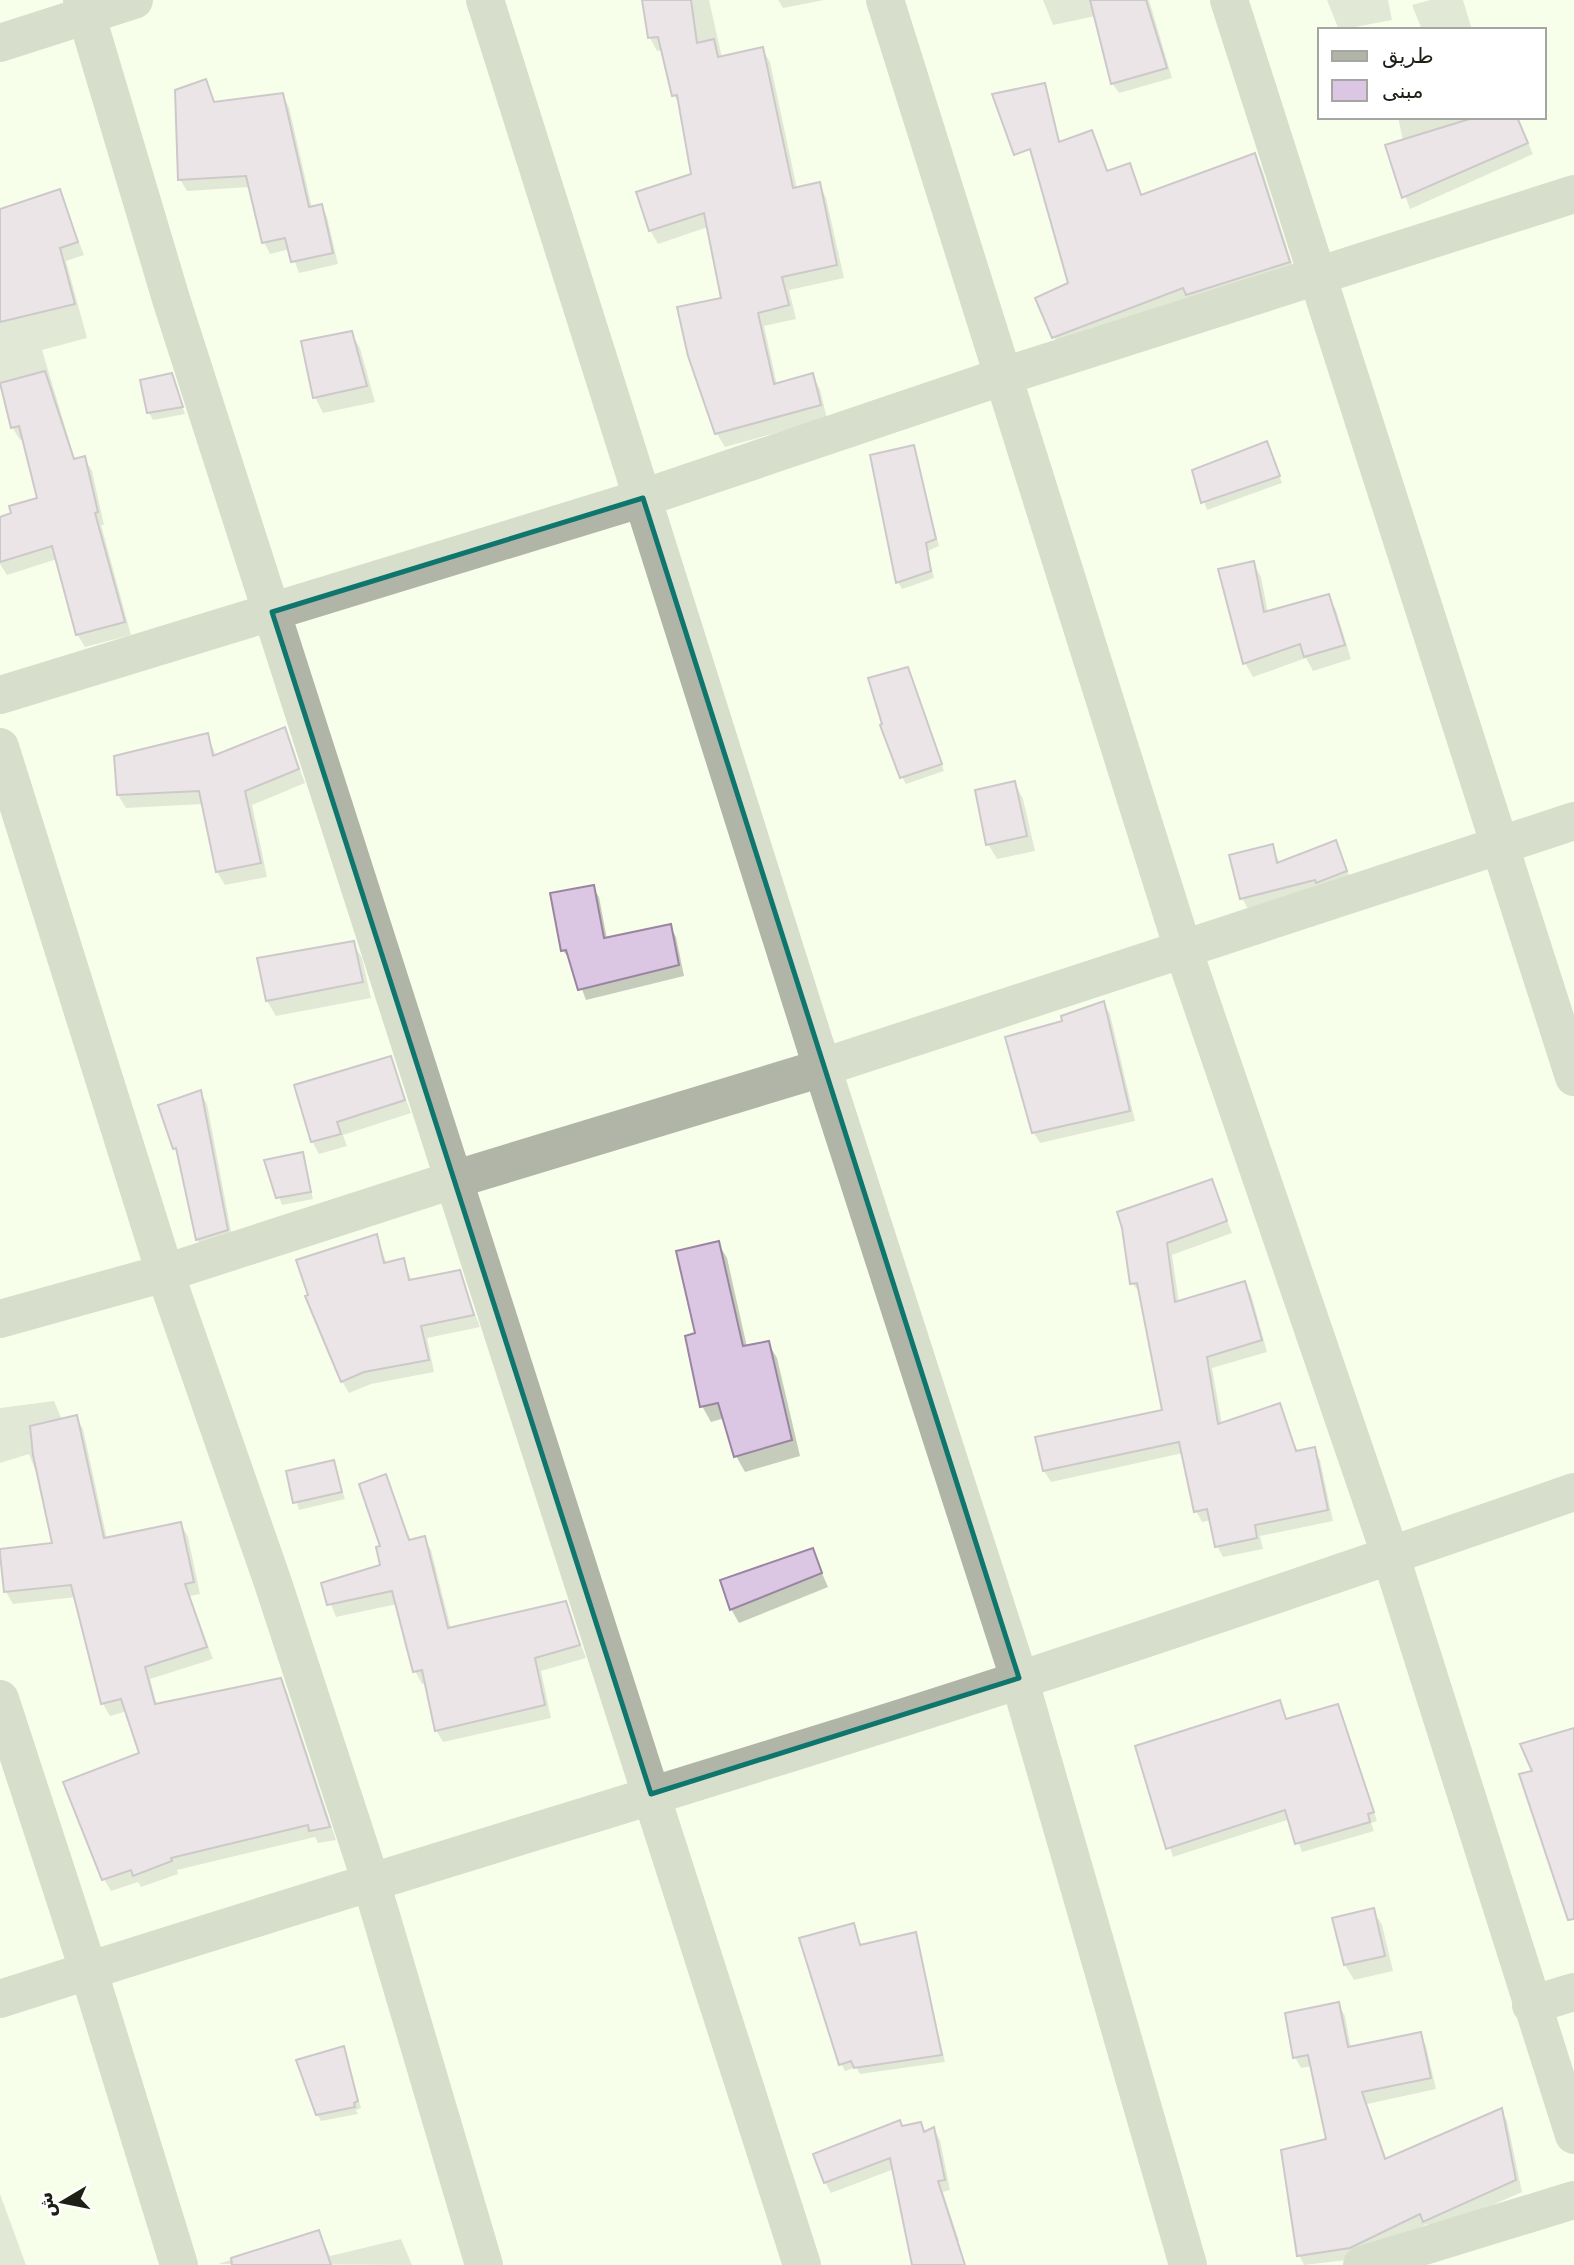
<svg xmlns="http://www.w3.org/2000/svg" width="1574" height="2265" viewBox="0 0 1574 2265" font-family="'DejaVu Sans','Noto Naskh Arabic',sans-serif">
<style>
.shadow{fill:#0003}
.building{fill:#dbc6e3;stroke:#9a86a1;stroke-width:2}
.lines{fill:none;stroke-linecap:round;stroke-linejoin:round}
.minor{stroke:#b0b5a7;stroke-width:38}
.marked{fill:none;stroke:#0f766e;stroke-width:5;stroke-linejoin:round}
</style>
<rect width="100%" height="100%" fill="#f7ffeb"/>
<path class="shadow" d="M644,0h65l13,58 40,-9 8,13 27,127 22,-5 7,14 18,80 -55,12 7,29 -32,7 13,59 35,-10 8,14 7,30 -102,28 -8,-13 6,-135 -15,-72 -50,17 -8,-14 43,-55 -11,-66 -8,-14 -11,-45 -6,1 -7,-13z
M778,0h46l-41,8z
M1043,0h106l23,78 -53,15 -7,-10 -16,-67 -43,9z
M1327,0h61l4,20 -53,10z
M1430,0h33l9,30h-50l-10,-25z
M205,81l11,23 66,-9 7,12 23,101 9,-2 6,11 11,47 -39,9 -9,-24 -20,5 -6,-12 -14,-55 -63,4 -7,-12z
M1398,117h119l16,37 -123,55 -23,-63 16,-5z
M1093,137l16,35 20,-6 14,31 111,-41 8,13 34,107 -234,74 -8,-13 16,-53z
M60,192l24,63 -18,6 21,77 -45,12 33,110 9,-2 8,13 12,54h-3l30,110 -46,12 -8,-13 -20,-75 -50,16 -7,-11v-45l39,-20 -15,-60 -4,1 -8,-13 -12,-46v-161z
M351,333l9,15 15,54 -52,11 -8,-16z
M171,375l14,39 -32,6 -4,-7z
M913,447l26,99 -11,5 6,27 -32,11 -4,-7z
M1270,450l12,33 -75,27 -13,-39z
M1253,563l8,14 7,36 60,-17 8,14 15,49 -38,12 -7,-13 -53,19 -8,-14z
M907,669l37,102 -38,13 -4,-7z
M285,729l20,54 -53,22 15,72 -42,8 -8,-13 -14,-68 -77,4 -8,-13 89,-60 10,22z
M1015,783l8,16 12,52 -38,8 -9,-15z
M1335,843l18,41 -104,27 -7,-13 30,-52 8,18z
M593,887l6,10 8,42 63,-13 6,11 8,39 -98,24 -15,-40 -9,-10z
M353,943l9,15 9,40 -95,18 -9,-15 -8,-42z
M1103,1003l7,11 25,107 -95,22 -6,-10 -27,-95 58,-16z
M390,1058l21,55 -68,22 4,11 -28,8 -7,-13z
M200,1092l7,12 26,138 -29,9 -7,-12 -17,-80 -19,-53z
M302,1154l11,45 -31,6 -16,-44z
M1212,1181l20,52 -60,22 7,48 65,-20 7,11 16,58 -55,16 10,57 57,-20 19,47 16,-3 6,11 13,61 -73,15 3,13 -40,8 -6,-11 -6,-26 -9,2 -6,-11 -13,-58 -132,29 -7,-11 -7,-33 127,-27 -23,-117 -9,-11z
M376,1236l11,28 16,-4 9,21 47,-9 21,55 -53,11 7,34 -63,12 -22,9 -7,-12z
M718,1243l9,15 20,89 21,-4 9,15 23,98 -55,16 -9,-16 -11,-38 -14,4 -9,-16 -5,-71z
M54,1401l8,19 14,-3 7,12 24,110 74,-15 7,13 12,57 -10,2 23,63 -63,20 7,27 123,-26 7,12 49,148 -18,3 -3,-6 -138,33 1,4 -37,13 -3,-5 -27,9 -7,-12 38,-125 -15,-43 -17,5 -7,-12 -27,-107 -63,7 -7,-12 -5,-41 53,-6 -12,-58 -13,-33 -29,9v-55z
M333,1462l12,37 -46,11 -11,-38z
M385,1477l26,64 13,-3 7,12 20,79 114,-26 21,55 -45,13 10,47 -108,24 -7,-12 -10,-47 -4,1 -7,-13 -18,-67 -61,13 -13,-33 59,-18z
M812,1550l16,37 -89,36 -8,-14z
M1279,1702l8,18 50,-14 40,115 -6,2 3,8 -72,21 -12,-33 -117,38 -36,-110z
M1373,1910l9,15 11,46 -39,9 -9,-15 -10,-46z
M853,1925l8,22 54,-13 30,128 -85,12 -4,-7 -11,4 -4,-7z
M1338,2004l7,12 6,32 69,-14 6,12 10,43 -69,15 20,56 114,-50 6,11 15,71 -91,40 -4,-8 -71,35 -52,6 -5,-10 29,-115 -16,-74 -11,2 -6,-11z
M343,2048l18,60 -5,2 2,4 -37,7 -4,-7z
M921,2124l5,9 8,-4 6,11 10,50 -7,2 16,49 -44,14 -21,-86 -63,24 -6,-11 78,-54z
M0,2194l26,71h-26z
M319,2232l11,24 71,-17 11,26 -194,-1z"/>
<path class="building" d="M642,0h49l6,43 17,-4 4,18 45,-10 30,141 27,-6 17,83 -55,12 7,28 -31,8 16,71 39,-11 8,32 -106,29 -27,-78 -11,-49 44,-9 -17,-85 -55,18 -13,-39 55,-18 -14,-79 -5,1 -14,-59 -10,1z
M1090,0h56l21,68 -56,16z
M206,79l8,23 69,-9 26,114 13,-3 11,49 -42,9 -6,-24 -23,5 -16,-67 -68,4 -3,-90z
M1045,83l14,59 33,-12 15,41 23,-8 11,32 114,-42 35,109 -104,33 -3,-7 -131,50 -17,-40 33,-15 -38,-134 -16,6 -22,-61z
M1476,117h41l11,26 -126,55 -17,-53z
M60,189l18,53 -18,6 15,56 -75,18v-113z
M352,331l15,55 -54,12 -12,-57z
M45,371l29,88 11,-3 13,56 -3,1 30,109 -49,13 -24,-89 -52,16v-45l11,-4 -2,-7 28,-8 -18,-72 -8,2 -11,-45z
M172,373l11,34 -36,6 -7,-33z
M1267,441l13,35 -79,27 -9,-33z
M914,445l22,94 -10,4 5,28 -35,12 -26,-128z
M1254,561l10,51 65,-18 16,51 -41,12 -4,-13 -57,20 -25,-95z
M908,667l34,97 -42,14 -20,-53 2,-1 -14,-46z
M285,727l14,42 -54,22 16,72 -45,9 -17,-81 -82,4 -3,-39 94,-23 5,23z
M1015,781l12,55 -41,9 -11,-55z
M1336,840l11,31 -31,12 -1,-3 -75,19 -11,-44 44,-11 4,19z
M594,885l10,53 67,-14 8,41 -101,25 -12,-40 -5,1 -11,-58z
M354,941l9,41 -97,19 -9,-43z
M1104,1001l26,110 -98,22 -27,-96 57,-16 -1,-5z
M391,1056l14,44 -68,22 4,12 -30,8 -17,-57z
M201,1090l27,140 -32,10 -20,-92 -3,1 -15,-44z
M303,1152l8,40 -35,6 -12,-38z
M1212,1179l15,42 -60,22 8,59 70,-21 17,59 -55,17 11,67 62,-21 16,48 19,-4 13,63 -73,15 2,13 -42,9 -8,-38 -13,3 -15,-70 -136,29 -8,-34 127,-27 -25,-127 -7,1 -8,-56 -5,-16z
M377,1234l7,29 20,-5 5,22 51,-10 14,45 -53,11 8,34 -65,12 -23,10 -36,-86 3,-1 -12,-35z
M719,1241l24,105 26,-5 23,99 -58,17 -16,-54 -18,4 -15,-71 10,-3 -19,-82z
M77,1415l27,123 77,-16 13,60 -9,2 22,63 -62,20 10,37 126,-26 49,149 -21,4 -1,-6 -137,33 1,3 -39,15 -2,-6 -29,10 -39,-98 76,-29 -18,-54 -20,5 -30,-119 -67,7 -4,-38v-5l52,-6 -19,-88 -3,-29z
M334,1460l8,32 -49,11 -7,-32z
M386,1474l23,66 16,-4 23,92 118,-27 14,44 -45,13 10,47 -110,26 -13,-61 -9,2 -21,-81 -65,14 -6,-22 59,-18 -4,-18 4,-1 -21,-62z
M813,1548l9,25 -92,37 -10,-30z
M1280,1700l6,19 52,-15 36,108 -6,2 2,8 -75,22 -10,-34 -119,39 -31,-103z
M1574,1728v191l-6,1 -49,-146 13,-3 -12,-27z
M1374,1908l11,48 -41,9 -12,-47z
M854,1923l6,22 56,-13 26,123 -88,13 -3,-7 -12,4 -40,-127z
M1339,2002l9,45 73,-15 10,46 -69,14 23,67 117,-51 14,72 -93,42 -3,-8 -70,34 -53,8 -16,-106 45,-11 -18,-84 -15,3 -8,-45z
M344,2046l14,55 -4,2 1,4 -39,8 -20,-55z
M900,2120l2,6 19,-4 3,10 10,-5 11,53 -7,1 27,84h-53l-22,-107 -66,25 -11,-29z
M319,2230l12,35h-99l-1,-7z"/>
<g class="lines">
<path class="minor" d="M82,0l89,299 631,1966
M485,0l337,1067 197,611 169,587
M885,0l298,949 208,608 183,578
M1229,0l345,1077
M0,43l134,-43
M0,695l643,-197 358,-121 573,-183
M0,747l165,526 107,307 99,302 113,383
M0,1319l165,-46 291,-94 346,-105 772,-253
M0,1699l88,270 91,296
M0,1999c264,-85 529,-165 793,-247 262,-81 522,-170 781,-260
M1531,2005l43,-13
M1362,2265l212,-65"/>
</g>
<path d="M0 0H1574V2265H0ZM643,498l376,1180 -368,116 -379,-1182z" fill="#f7ffeb" fill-opacity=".55" fill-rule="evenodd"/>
<path class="marked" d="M643,498l376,1180 -368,116 -379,-1182z"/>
<rect x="1318" y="28" width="228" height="91" fill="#ffffff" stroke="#a5a6a1" stroke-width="2"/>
<rect x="1332" y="51" width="35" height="10" fill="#b0b5a7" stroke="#a5a6a1" stroke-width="2"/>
<text x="1382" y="63" font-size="21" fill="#1d2115">طريق</text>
<rect x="1332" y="80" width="35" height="21" fill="#dbc6e3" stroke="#a5a6a1" stroke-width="2"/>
<text x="1382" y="98" font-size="21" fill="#1d2115">مبنى</text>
<g transform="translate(63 2202) rotate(260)" stroke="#ffffff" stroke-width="5" paint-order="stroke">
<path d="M0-5L12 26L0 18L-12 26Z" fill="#1d2115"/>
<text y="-10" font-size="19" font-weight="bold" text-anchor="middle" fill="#1d2115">ش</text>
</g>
</svg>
